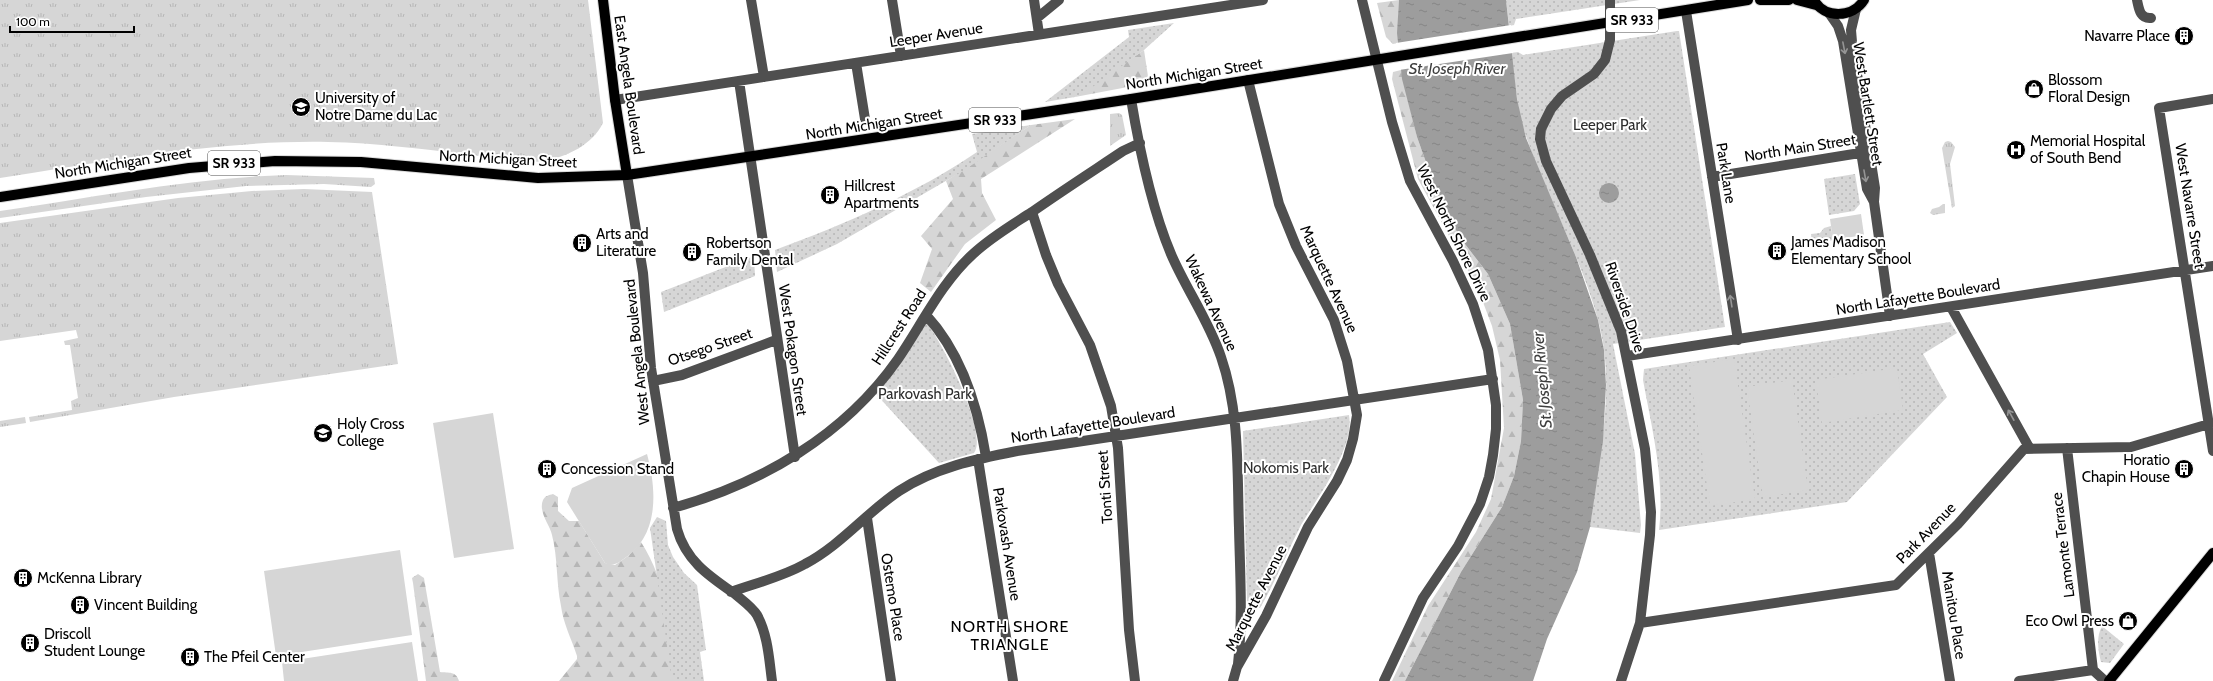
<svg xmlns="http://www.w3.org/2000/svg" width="2213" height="681" viewBox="0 0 2213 681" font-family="Cabin,sans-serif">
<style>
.grass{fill:url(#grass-tufts)}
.forest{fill:url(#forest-firs)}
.park{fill:url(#park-dots)}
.pitch{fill:#d6d6d6}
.water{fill:url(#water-ripples)}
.pier{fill:#fff}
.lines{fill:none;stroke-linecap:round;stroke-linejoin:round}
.major-casing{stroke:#dbdbdb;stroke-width:12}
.minor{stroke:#4f4f4f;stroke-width:10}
.major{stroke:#000;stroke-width:10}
.oneway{stroke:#959595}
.labels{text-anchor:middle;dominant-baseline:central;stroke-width:4;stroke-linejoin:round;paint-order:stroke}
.shield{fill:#fff;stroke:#4c4c4c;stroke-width:1}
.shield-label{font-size:14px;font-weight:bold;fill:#000}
.street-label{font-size:15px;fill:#000;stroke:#fff}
.poi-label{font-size:15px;fill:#000;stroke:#fff;text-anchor:start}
.park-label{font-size:15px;fill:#2d2d2d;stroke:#fff}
.water-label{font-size:16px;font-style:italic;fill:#3e3e3e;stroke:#fff}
.neighbourhood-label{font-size:16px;letter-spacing:1px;fill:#000;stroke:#fff}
</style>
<defs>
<pattern id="grass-tufts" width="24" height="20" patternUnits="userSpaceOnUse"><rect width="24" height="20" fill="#d6d6d6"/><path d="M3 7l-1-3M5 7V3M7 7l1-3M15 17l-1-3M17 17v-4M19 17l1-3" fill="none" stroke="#b6b6b6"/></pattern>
<pattern id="forest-firs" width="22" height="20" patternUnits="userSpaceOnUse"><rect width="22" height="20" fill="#d6d6d6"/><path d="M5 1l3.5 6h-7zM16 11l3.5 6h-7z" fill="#b6b6b6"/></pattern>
<pattern id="park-dots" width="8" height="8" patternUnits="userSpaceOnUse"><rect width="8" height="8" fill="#d6d6d6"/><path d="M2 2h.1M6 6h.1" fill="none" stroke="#b6b6b6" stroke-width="1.8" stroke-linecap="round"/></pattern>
<pattern id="water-ripples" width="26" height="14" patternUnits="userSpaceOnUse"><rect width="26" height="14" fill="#9d9d9d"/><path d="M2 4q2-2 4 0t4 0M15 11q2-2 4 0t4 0" fill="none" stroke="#858585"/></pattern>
</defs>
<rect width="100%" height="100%" fill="#fff"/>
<path class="grass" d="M0,0h588l15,123c-11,22 -35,33 -58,38 -16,3 -57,-4 -74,-6 -48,-6 -95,-12 -143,-13 -111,-2 -219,19 -328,36z
M1119,113l3,2 4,20 -16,11v-32z
M1948,141l3,1 4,5 -5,17 5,42 -3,2 -10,-60 3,-6z
M286,175l88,3 1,6 -4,3 -47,-3 -78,2 -100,11 -146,21v-7c95,-14 190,-33 286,-36z
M304,189l68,3 26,172 -224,33 -144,25 -1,-5 43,-7 -1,-9 7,-3 -8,-53h-5l-1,-4 14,-3 -2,-8 -76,11v-118l178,-25 74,-7z
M1943,204h2v9l-12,2 -3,-2 2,-4 7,-2z
M25,417l1,6 -26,4v-6z"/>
<path class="forest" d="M1399,0l-1,43 -5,1 -7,-7 -9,-34z
M1144,50l5,33 -74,14z
M1401,70l16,67 26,73 22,34 23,30 22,50 13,76 -2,41 -7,35 -12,31 -41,65 -56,109h-13l36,-75 48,-74 15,-33 13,-71 -4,-68 -8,-34 -14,-37 -60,-110 -26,-100 1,-7z
M1075,119l-94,60 1,14 14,27 -31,24 -34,48 -11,-9 12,-34 -11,-13 32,-37 -7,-18 85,-56z
M553,494l5,3v14l11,10h10l26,42 10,2 13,-9 13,-14c26,41 33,92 42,139h-124l18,-22v-3c-5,-16 -14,-33 -16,-50 -5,-24 -3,-48 -9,-71 -2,-10 -14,-23 -9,-35 2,-4 6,-5 10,-6z
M418,574l6,4 16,94c9,1 16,-1 19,9h-33l-13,-98 -1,-5z"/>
<path class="park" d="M1506,0h134l-124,19 -2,6 -5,1z
M1174,23l-30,27 -53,38 -16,9 -30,5 84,-65 -1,-7z
M1677,31h2l46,296 -112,17 22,110 6,71 -1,8 -50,-6c8,-68 27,-139 8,-207 -17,-63 -50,-120 -71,-181 -10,-27 -12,-57 -16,-86l7,-1 5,3z
M1031,125l-68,46 -126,73 -60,28 -2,-22c70,-26 140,-56 202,-98l-5,-18z
M1855,174l5,30 -6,7 -25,4 -5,-36z
M1831,226l2,14 -21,4 -1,-10 9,-1 4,-5z
M754,256l1,20 -91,36 -3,-20z
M926,322c15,18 63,111 48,131l-35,10 -63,-69 21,-26z
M1950,322l7,11 -34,21 24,43 -100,105 -188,28c6,-50 -7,-101 -16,-150l1,-11z
M1349,415c6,33 -32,83 -48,110 -14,27 -25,56 -41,83h-9l-4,-6 -4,-171z
M657,517l9,4 2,24 5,12 11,16 13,12 9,65 -6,2 4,29h-32l-22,-153z
M2102,626l22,18 -14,19 -9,-1c-3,-12 -5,-25 1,-36z"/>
<path class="pitch" d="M1861,214l3,21 -31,5 -3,-21z
M1734,359l21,140 -45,7 -21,-140z
M1897,368l6,42 -81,13 -6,-43z
M1792,380l16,110 -45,7 -16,-110z
M493,413l21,136 -60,9 -21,-135z
M647,454c10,36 12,81 -22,104 -7,5 -12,9 -20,5l-38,-61 5,-14z
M400,550l12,85 -136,21 -12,-85z
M412,642l6,39h-134l-2,-19z"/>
<path class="water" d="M1399,0h107l11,99 9,39 50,119 22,63 6,30 2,35 -3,56 -13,86 -13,45 -30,67 -14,42h-128l56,-109 41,-65 12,-31 7,-35 2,-41 -13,-76 -22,-50 -23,-30 -22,-34 -26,-73 -15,-58 -5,-46z
M1599 193a10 10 0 1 1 20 0a10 10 0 1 1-20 0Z"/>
<path class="pier" d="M1511,25l2,28 -114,17 -3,-27z"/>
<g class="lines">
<defs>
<path id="major" d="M603,0l12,100 12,75
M1760,0h29
M1797,0l19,5
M1814,0c10,19 39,18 50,0
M0,197l189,-29 86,-7 86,1 177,16 89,-3 504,-76 617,-99
M2109,681l104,-128"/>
</defs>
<use href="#major" class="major-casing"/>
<path class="minor" d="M751,0l13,77
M892,0l9,56
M1034,0l5,34
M1362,0l30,122 18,59 43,80 20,43 15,46 8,55v24l-3,26 -4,22 -9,27 -22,42 -35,52 -39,83
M1610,0v40l-5,20 -11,14 -32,22 -11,13 -10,20 -1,10 6,22 44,94 31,76 24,118 6,63 -1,23 -10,88 -19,58
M2137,0c2,9 3,19 14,18
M1856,9l-5,21 1,12 23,146 -1,14 16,114
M1686,11l52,329
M1829,13l9,13 5,15 24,148 7,13
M1037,18l22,-18
M856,63l9,56
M739,81l56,376
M1131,99c8,48 21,110 40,155 15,35 38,67 50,103 19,55 16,114 18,171 1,46 4,90 -1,136
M2213,99l-54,9 54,343
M615,100l648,-100
M627,175l16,98 8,95 26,161c9,32 32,47 58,65 7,6 17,13 22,21 11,20 12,44 15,66
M1712,177l154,-25
M1032,212l14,43 12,29 32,61 21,61 7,42 11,182 6,51
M1951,307l79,142
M926,315c36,39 52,92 60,142
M1627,356l586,-90
M653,381l29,-6 94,-35
M2067,448l26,222 12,11
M978,459l35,222
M673,508c89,-25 171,-72 225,-149 24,-35 43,-76 75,-105 18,-17 39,-29 59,-42 30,-21 61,-41 91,-61l17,-8
M867,518l24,163
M1929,553l21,128
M731,592c25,-9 51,-15 74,-28 36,-19 61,-51 94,-73 35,-23 77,-32 118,-40l476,-72
M1640,623l256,-38 62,-61 66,-75 107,-2 78,-23
M1233,681l4,-14 29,-51 42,-89 29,-46 10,-21 6,-21 4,-24 -10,-54 -13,-41 -38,-74 -17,-42 -31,-124
M2019,681l74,-11"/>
<use href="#major" class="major"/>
</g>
<defs><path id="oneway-shaft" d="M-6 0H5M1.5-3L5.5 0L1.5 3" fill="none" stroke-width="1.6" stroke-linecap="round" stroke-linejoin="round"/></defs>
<g class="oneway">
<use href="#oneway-shaft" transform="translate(1844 48) rotate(79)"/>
<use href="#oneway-shaft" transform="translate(1865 176) rotate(80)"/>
<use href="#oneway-shaft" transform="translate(1731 301) rotate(-99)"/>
<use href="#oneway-shaft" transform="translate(2011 415) rotate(-119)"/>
</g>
<defs>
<symbol id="building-disc" viewBox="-11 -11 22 22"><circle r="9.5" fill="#000" stroke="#fff"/><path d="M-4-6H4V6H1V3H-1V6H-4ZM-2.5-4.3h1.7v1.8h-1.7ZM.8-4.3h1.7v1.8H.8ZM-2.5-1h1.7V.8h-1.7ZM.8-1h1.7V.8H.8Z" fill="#fff"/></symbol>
<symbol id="shop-disc" viewBox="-11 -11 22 22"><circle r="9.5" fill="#000" stroke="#fff"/><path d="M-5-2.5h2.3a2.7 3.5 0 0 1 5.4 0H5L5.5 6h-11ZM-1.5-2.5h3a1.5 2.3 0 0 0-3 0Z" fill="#fff"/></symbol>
<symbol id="university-disc" viewBox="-11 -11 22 22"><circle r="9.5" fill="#000" stroke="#fff"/><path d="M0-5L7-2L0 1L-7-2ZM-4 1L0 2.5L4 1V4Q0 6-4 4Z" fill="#fff"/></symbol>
<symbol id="hospital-disc" viewBox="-11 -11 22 22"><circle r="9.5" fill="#000" stroke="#fff"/><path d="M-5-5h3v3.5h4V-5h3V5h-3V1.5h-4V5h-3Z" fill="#fff"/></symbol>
</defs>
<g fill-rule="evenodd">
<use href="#building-disc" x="2173" y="25" width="22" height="22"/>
<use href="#shop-disc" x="2023" y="78" width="22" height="22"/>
<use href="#university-disc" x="290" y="96" width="22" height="22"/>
<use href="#hospital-disc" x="2005" y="139" width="22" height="22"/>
<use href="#building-disc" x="819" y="184" width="22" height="22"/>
<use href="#building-disc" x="571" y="232" width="22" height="22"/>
<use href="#building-disc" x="1766" y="240" width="22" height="22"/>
<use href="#building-disc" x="681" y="241" width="22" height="22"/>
<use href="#university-disc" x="312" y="422" width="22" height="22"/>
<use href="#building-disc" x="536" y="458" width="22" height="22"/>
<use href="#building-disc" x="2173" y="458" width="22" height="22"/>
<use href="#building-disc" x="12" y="567" width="22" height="22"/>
<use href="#building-disc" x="69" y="594" width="22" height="22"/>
<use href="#shop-disc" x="2117" y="610" width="22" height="22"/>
<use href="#building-disc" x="19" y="632" width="22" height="22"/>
<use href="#building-disc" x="179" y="646" width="22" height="22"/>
</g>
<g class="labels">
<g class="shield">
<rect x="1606" y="8" width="52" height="24" rx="3"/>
<rect x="969" y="108" width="52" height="24" rx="3"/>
<rect x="208" y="151" width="52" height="24" rx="3"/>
</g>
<g class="shield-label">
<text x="1632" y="20">SR 933</text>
<text x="995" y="120">SR 933</text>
<text x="234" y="163">SR 933</text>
</g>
<g class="street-label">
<text transform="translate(936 35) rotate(-9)">Leeper Avenue</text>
<text transform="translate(1194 74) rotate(-9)">North Michigan Street</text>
<text transform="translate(629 85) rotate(82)">East Angela Boulevard</text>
<text transform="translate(1868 104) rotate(81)">West Bartlett Street</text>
<text transform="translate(874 124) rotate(-9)">North Michigan Street</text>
<text transform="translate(1800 148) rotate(-9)">North Main Street</text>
<text transform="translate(508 159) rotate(3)">North Michigan Street</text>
<text transform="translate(123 163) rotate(-9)">North Michigan Street</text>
<text transform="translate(1726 173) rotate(81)">Park Lane</text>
<text transform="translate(2190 206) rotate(81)">West Navarre Street</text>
<text transform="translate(1454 233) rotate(64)">West North Shore Drive</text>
<text transform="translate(1329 279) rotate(65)">Marquette Avenue</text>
<text transform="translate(1918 297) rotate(-9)">North Lafayette Boulevard</text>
<text transform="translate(1211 303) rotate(65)">Wakewa Avenue</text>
<text transform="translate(1625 307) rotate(71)">Riverside Drive</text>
<text transform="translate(899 327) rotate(-57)">Hillcrest Road</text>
<text transform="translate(710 347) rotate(-19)">Otsego Street</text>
<text transform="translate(793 350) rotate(82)">West Pokagon Street</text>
<text transform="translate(637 352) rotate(-96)">West Angela Boulevard</text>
<text transform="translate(1093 425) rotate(-9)">North Lafayette Boulevard</text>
<text transform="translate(1105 487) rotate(-94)">Tonti Street</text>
<text transform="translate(1926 533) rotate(-46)">Park Avenue</text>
<text transform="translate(1007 544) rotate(81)">Parkovash Avenue</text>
<text transform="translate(2063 545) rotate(-97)">Lamonte Terrace</text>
<text transform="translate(893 597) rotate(81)">Ostemo Place</text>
<text transform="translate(1256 598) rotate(-63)">Marquette Avenue</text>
<text transform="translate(1954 615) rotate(81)">Manitou Place</text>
</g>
<g class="poi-label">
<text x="2170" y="36" text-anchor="end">Navarre Place</text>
<text x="2048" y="80">Blossom<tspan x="2048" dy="17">Floral Design</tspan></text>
<text x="315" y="98">University of<tspan x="315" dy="17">Notre Dame du Lac</tspan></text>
<text x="2030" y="141">Memorial Hospital<tspan x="2030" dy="17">of South Bend</tspan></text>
<text x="844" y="186">Hillcrest<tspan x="844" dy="17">Apartments</tspan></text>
<text x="596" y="234">Arts and<tspan x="596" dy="17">Literature</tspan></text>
<text x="1791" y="242">James Madison<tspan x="1791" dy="17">Elementary School</tspan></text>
<text x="706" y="243">Robertson<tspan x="706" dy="17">Family Dental</tspan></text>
<text x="337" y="424">Holy Cross<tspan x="337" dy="17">College</tspan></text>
<text x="2170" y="460" text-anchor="end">Horatio<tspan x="2170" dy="17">Chapin House</tspan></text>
<text x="561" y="469">Concession Stand</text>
<text x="37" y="578">McKenna Library</text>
<text x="94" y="605">Vincent Building</text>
<text x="2114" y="621" text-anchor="end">Eco Owl Press</text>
<text x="44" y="634">Driscoll<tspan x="44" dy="17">Student Lounge</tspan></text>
<text x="204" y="657">The Pfeil Center</text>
</g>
<g class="park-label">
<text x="1610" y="125">Leeper Park</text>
<text x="925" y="394">Parkovash Park</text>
<text x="1286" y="468">Nokomis Park</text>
</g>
<g class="water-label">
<text x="1457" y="68">St. Joseph River</text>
<text transform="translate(1542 380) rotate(-95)">St. Joseph River</text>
</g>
<g class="neighbourhood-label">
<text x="1010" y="626">NORTH SHORE<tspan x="1010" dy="18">TRIANGLE</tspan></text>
</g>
</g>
<path d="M10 26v6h124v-6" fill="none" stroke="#000000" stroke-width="2"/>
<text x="16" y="26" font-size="12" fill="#000000" stroke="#ffffff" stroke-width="3" paint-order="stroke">100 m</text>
</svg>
